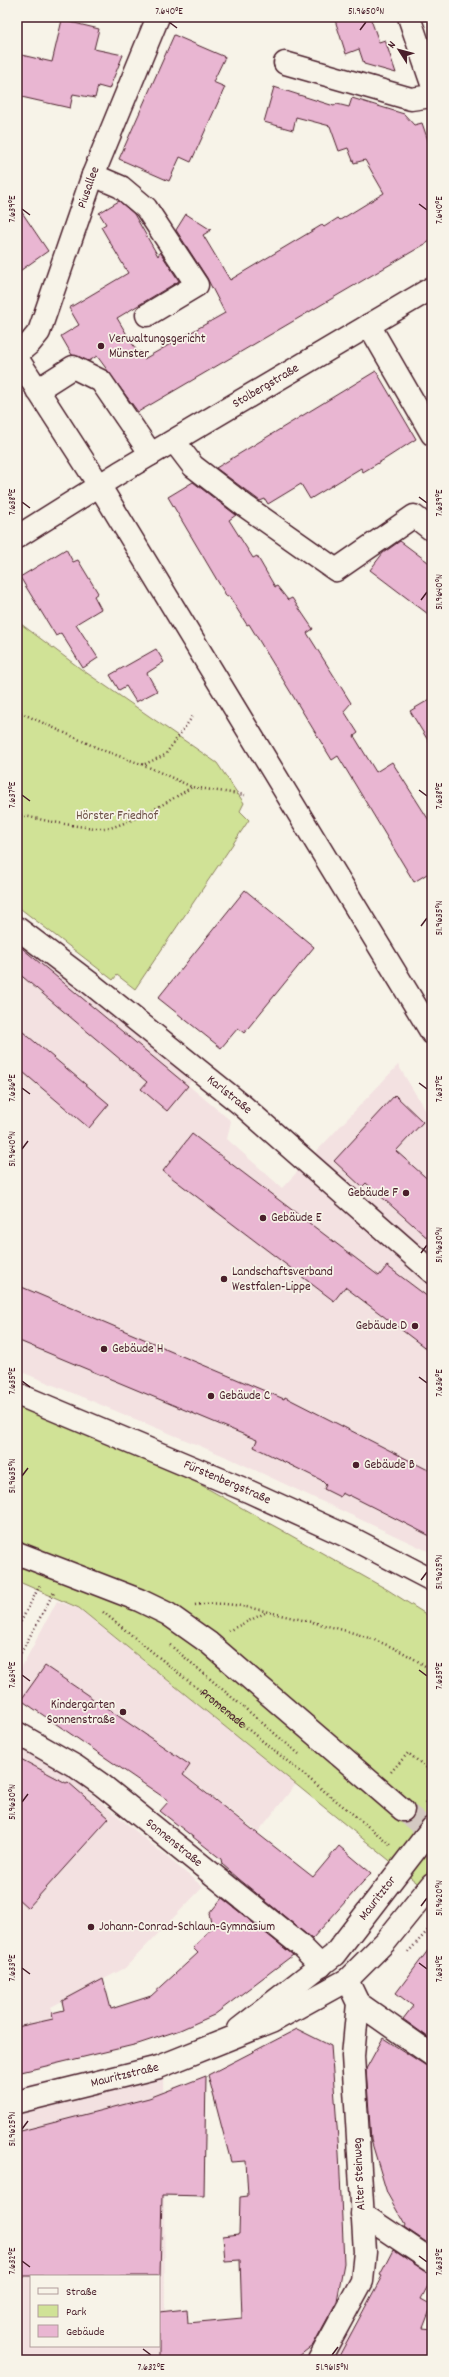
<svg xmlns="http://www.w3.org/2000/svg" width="449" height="2377" viewBox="0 0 449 2377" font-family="Dekko,sans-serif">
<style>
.built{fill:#f3e1e1;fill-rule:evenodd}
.green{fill:#d0e296;stroke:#8d8060}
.building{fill:#e9b6d2;stroke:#4a1f2b}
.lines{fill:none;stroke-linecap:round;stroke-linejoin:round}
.minor-tunnel{stroke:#d4c9c2;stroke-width:22;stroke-dasharray:22 11;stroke-linecap:butt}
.minor-casing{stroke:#4a1f2b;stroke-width:25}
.major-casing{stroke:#4a1f2b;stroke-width:25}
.path{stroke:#4a1f2b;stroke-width:2.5;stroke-dasharray:1 3;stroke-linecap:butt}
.minor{stroke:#f7f3e8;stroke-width:22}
.major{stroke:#f7f3e8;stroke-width:22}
.ticks{fill:none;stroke:#4a1f2b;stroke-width:1.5}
.poi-dot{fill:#4a1f2b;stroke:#f7f3e8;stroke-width:1.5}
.labels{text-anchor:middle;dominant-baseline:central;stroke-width:3.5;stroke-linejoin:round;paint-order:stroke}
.street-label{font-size:13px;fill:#4a1f2b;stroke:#f7f3e8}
.poi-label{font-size:13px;fill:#4a1f2b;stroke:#f7f3e8;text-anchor:start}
.park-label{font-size:13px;fill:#6c5046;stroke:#f7f3e8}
.neatline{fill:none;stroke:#4a1f2b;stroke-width:1.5}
.ticks-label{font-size:10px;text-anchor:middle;fill:#4a1f2b}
</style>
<rect width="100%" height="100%" fill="#f7f3e8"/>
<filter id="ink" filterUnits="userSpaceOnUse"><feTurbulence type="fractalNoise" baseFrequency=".025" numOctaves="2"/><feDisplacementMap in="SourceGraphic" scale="8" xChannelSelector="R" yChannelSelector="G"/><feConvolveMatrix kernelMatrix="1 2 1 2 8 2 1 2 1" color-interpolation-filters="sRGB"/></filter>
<g filter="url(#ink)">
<path class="built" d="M17,941l175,139 -4,5 43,36 -4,18 55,49 116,-123 34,56v432l-203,-95 -212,-88z
M57,1601l21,7 218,176 -38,48 -70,-54 -19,23 -152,-104v-21z
M17,1747l55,31 131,109 -78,81 -74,39 12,56 -46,10z
M163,2058l2,265h151l44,11 15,26h-358v-273zM31,2276h128v70h-128z"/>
<path class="green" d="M17,621l64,48 136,94 27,40 -4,8 9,9 -114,169 -18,-14 -4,5 -96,-74z
M17,1405l177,76 194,109 44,28v277l-353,-287 -62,-27z"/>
<path class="building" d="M334,17h36l9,25 6,-2 11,33 -32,-9 -5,-15 -13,5z
M62,20l37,9 -5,20 29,6 -14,34 -11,-3 -3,12 -22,-4 -3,14 -53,-12v-42l35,8z
M174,35l51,22 -12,25 12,5 -34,75 -11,-5 -11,24 -50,-22z
M274,87l60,19 3,-2 12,3 3,-9 52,16 10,11 8,-2 10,29v88l-294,172 -41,-56 -8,5 -17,-6 -11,-19 18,-11 -10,-17 59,-35 -27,-46 5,-3 -7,-11 20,-12 15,13 24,42 2,-4 19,29 -62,37 21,35 2,-2 4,8 81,-46 -18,-35 -31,-48 10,-16 25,16 -8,5 27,45 92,-55 2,2 14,-9 2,2 44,-27 -19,-33 -11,3 -6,-15 -9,3 -9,-25 -34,-9 -3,13 -29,-8z
M17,205l31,46 -31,22z
M376,371l40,68 -31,20 -22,13 -2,-4 -51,31 -9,-15 -33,20 -3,-5 -5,2 -44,-33z
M193,482l43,33 -7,5 24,38 4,-2 18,31 2,-1 11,14 4,-2 21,31 -6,4 44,70 -7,8 14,22 -4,3 22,36 16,-10 40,63v46l-18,11 -76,-126 -6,4 -83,-136 -2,1 -18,-29 -2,1 -59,-100z
M400,541l32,24v52l-62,-47 13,-17z
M66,549l7,13 5,-2 20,33 -4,3 7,13 -25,15 22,34 -15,10 -22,-35 -5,3 -36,-59z
M156,649l8,13 -17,11 10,18 -21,11 -10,-16 -7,4 -9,-15z
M432,698v49l-22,-36z
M245,890l69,57 -70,86 -6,-5 -17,20 -63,-50z
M17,944l171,142 -21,25 -26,-22 6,-7 -130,-110z
M17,1027l92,77 -20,24 -72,-61z
M395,1095l28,27 -27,29 36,32v59l-66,-59 -4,4 -28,-26z
M192,1134l187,142 8,-10 45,34v53l-87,-66 -11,14 -171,-130z
M17,1285l148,63v1l119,50 1,-2 147,75v65l-83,-42 -1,1 -6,-3 -2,4 -16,-8 2,-4 -5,-5 -67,-33 3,-7 -240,-100z
M45,1666l145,99 -7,10 130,102 26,-31 32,27 -59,66 -73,-60 -17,-15 -1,-5 -61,-48 9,-10 -148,-101z
M17,1757l49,26 2,-1 41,36 -81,90 -11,-10z
M222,1898l71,57 -79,60 -34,15 -42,14 -121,29v-46l36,-8 -1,-6 12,-3 -2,-9 41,-22 8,30 40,-13 47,-43 -5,-5 19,-21 -3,-13z
M432,1945v95l-29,-21 10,-13 -17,-13z
M297,2029l34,17 8,107 5,110 -7,38 -24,44 -19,15h-135v-48l28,-3 1,14 54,-5 -2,-58 -15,1 -2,-25 16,-2 1,-37 8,-1 -2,-35 -15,1 -23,-87z
M383,2038l42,27 7,2v179l-28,-19 1,-2 -18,-32 -16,-53 -5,-71z
M206,2076l-2,120 -42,-1 -2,81h-143v-144l132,-34z
M393,2250l32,21 7,2v5l-11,21 11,6 -9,23 9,1v31h-95l45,-84 -2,-1z"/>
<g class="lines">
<path class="minor-tunnel" d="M403,1810l29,24"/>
<defs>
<g id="minor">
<path d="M409,17l23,67"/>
<path d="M285,63l126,36 21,-3"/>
<path d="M93,175l28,12 25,21 51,77 -50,30"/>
<path d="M369,325l63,109"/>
<path id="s2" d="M17,354l13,-11 9,-11 54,-157 65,-158"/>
<path d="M17,358l82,127 333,548"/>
<path d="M37,390l36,-23 28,14 50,73"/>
<path d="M174,441l19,25 52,40 91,64 78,-54 18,14"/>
<path id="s3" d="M17,537l102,-64 313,-185"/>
<path id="s4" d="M17,928l73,55 153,123 189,166"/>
<path id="s5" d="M17,1394l231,97 105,48 79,41"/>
<path d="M17,1553l122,47 29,14 41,29 194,167"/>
<path id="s6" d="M17,1733l58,33 27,19 197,159 22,22"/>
<path d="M358,2003l74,52"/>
<path d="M362,2214l70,47"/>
<path d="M319,2360l43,-79 3,-29 -12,-196 5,-53 -11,-23"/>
</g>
<g id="major">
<path id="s7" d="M239,2029l95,-74 98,-127"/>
<path id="s8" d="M17,2102l142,-35 112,-45 76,-42 39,-39 46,-57"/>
</g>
</defs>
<use href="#minor" class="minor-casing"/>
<use href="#major" class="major-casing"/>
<g class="path">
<path d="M17,711l85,39 42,15 48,22 53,8"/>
<path d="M145,764l20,-9 28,-39"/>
<path d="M17,814c19,5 80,18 96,13 28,-9 55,-25 79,-40"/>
<path d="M195,1605c32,-5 60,4 90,11 52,12 104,22 147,55"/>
<path id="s1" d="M103,1612l288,233"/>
<path d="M17,1629l23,-44"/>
<path d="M228,1631l39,-19"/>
<path d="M170,1645l129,109"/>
<path d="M17,1660l37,-68"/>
<path d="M391,1772l17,-19 24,19"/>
<path d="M425,1803l7,-11"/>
<path d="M408,1952l24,-26"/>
</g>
<use href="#minor" class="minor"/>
<use href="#major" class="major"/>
</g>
</g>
<path class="ticks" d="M169,22l8,6M360,30l6,-8M419,204l8,6M22,209l8,6M419,497l8,6M22,502l8,6M421,600l6,-8M419,790l8,6M22,795l8,6M421,926l6,-8M419,1083l8,6M22,1088l8,6M22,1149l6,-8M421,1253l6,-8M419,1377l8,6M22,1381l8,6M22,1476l6,-8M421,1580l6,-8M419,1670l8,6M22,1675l8,6M22,1802l6,-8M421,1906l6,-8M419,1963l8,6M22,1968l8,6M22,2129l6,-8M419,2256l8,6M22,2261l8,6M143,2349l8,6M332,2355l6,-8"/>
<g class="poi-dot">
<circle cx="101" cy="346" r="4"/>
<circle cx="406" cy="1193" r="4"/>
<circle cx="263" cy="1218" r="4"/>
<circle cx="224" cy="1279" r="4"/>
<circle cx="415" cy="1326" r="4"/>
<circle cx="104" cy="1349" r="4"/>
<circle cx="211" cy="1396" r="4"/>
<circle cx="356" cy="1465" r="4"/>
<circle cx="123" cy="1712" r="4"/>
<circle cx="91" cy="1927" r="4"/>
</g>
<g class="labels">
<g class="street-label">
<text stroke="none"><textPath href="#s2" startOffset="184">Piusallee</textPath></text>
<text stroke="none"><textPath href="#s3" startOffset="291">Stolbergstraße</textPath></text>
<text stroke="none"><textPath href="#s4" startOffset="270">Karlstraße</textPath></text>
<text stroke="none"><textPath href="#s5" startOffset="228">Fürstenbergstraße</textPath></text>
<text stroke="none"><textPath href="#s1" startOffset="154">Promenade</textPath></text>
<text stroke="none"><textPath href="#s6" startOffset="192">Sonnenstraße</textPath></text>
<text stroke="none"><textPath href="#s7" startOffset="192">Mauritztor</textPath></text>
<text stroke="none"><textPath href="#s8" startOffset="111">Mauritzstraße</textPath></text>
<text transform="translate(360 2174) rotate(-93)">Alter Steinweg</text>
</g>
<g class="poi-label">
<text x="109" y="339">Verwaltungsgericht<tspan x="109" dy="15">Münster</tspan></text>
<text x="398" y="1193" text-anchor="end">Gebäude F</text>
<text x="271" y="1218">Gebäude E</text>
<text x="232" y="1272">Landschaftsverband<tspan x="232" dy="15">Westfalen-Lippe</tspan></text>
<text x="407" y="1326" text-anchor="end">Gebäude D</text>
<text x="112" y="1349">Gebäude H</text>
<text x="219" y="1396">Gebäude C</text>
<text x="364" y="1465">Gebäude B</text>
<text x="115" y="1705" text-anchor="end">Kindergarten<tspan x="115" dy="15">Sonnenstraße</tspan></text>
<text x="99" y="1927">Johann-Conrad-Schlaun-Gymnasium</text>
</g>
<g class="park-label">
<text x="117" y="816">Hörster Friedhof</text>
</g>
</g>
<rect width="449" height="2377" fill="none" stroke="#f7f3e8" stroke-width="44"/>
<rect x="30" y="2275" width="130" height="72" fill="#f7f3e8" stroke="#b29e9c"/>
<rect x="38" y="2288" width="20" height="6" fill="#f7f3e8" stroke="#b29e9c"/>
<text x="66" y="2295" font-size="12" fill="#4a1f2b">Straße</text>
<rect x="38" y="2305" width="20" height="12" fill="#d0e296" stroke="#b29e9c"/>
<text x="66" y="2315" font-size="12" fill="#4a1f2b">Park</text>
<rect x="38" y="2325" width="20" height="12" fill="#e9b6d2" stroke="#b29e9c"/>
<text x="66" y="2335" font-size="12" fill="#4a1f2b">Gebäude</text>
<g transform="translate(399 50) rotate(306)" stroke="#f7f3e8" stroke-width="3" paint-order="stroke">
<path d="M0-3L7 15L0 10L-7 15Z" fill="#4a1f2b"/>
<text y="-6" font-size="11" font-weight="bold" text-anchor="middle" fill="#4a1f2b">N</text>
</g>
<rect x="22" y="22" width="405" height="2333" class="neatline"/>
<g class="ticks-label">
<text x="169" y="14">7.640°E</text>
<text x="366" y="14">51.9650°N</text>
<text transform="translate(11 209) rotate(-90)" y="4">7.639°E</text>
<text transform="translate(438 210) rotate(-90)" y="4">7.640°E</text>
<text transform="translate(11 502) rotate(-90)" y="4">7.638°E</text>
<text transform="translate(438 503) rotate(-90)" y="4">7.639°E</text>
<text transform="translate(438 592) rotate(-90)" y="4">51.9640°N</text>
<text transform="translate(11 795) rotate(-90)" y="4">7.637°E</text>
<text transform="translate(438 796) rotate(-90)" y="4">7.638°E</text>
<text transform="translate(438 918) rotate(-90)" y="4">51.9635°N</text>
<text transform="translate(11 1088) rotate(-90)" y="4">7.636°E</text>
<text transform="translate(438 1089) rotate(-90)" y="4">7.637°E</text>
<text transform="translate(11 1149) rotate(-90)" y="4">51.9640°N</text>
<text transform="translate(438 1245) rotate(-90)" y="4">51.9630°N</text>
<text transform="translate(11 1381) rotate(-90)" y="4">7.635°E</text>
<text transform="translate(438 1383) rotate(-90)" y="4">7.636°E</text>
<text transform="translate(11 1476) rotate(-90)" y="4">51.9635°N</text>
<text transform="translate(438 1572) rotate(-90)" y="4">51.9625°N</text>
<text transform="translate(11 1675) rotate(-90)" y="4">7.634°E</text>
<text transform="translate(438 1676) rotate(-90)" y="4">7.635°E</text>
<text transform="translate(11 1802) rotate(-90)" y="4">51.9630°N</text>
<text transform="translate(438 1898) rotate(-90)" y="4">51.9620°N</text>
<text transform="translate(11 1968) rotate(-90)" y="4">7.633°E</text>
<text transform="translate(438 1969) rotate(-90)" y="4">7.634°E</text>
<text transform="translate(11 2129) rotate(-90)" y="4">51.9625°N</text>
<text transform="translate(11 2261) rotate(-90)" y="4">7.632°E</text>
<text transform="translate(438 2262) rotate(-90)" y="4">7.633°E</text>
<text x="151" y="2370">7.632°E</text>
<text x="332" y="2370">51.9615°N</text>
</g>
</svg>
